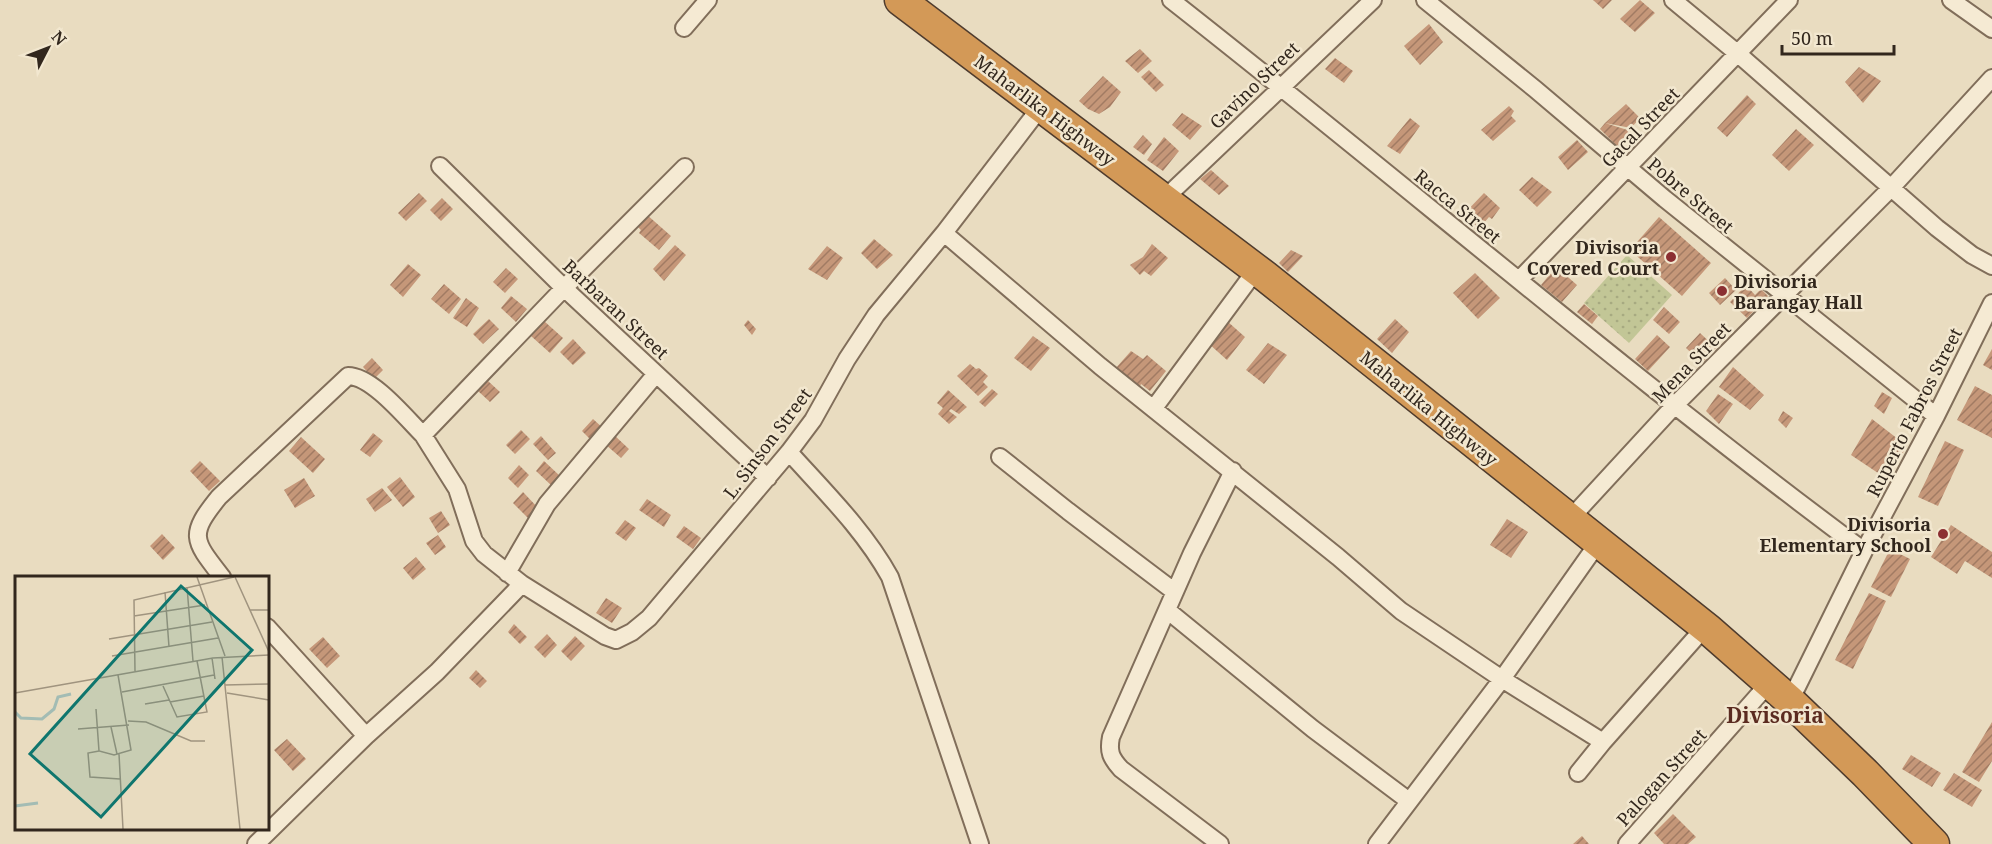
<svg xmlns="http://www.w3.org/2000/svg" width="1992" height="844" viewBox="0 0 1992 844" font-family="'Noto Serif',serif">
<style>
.grass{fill:url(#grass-dots)}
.building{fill:url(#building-hatch)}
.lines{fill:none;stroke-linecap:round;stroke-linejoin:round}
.street-casing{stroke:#816e5a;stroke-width:20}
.highway-casing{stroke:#4f3c2e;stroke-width:33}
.street{stroke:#f5ead3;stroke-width:16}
.highway{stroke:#d39957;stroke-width:30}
.poi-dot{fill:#8b2f32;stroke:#f2e7cf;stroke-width:2}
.labels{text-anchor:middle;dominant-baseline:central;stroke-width:5;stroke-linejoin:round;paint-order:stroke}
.street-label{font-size:18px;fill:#32271d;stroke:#f2e7cf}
.poi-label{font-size:18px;font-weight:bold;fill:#32271d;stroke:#f2e7cf;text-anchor:end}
.quarter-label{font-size:21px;font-weight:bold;fill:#5b2b20;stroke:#f2e7cf}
.inset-river{fill:none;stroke:#a3bcb4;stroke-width:3}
.inset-road{fill:none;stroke:#a0947f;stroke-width:1.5}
.view{fill:#0f766e;fill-opacity:0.15;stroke:#0f766e;stroke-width:3}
.inset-edge{fill:none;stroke:#32271d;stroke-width:3}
</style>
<defs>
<pattern id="grass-dots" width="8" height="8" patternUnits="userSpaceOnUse" patternTransform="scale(1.5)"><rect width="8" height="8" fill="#c2c696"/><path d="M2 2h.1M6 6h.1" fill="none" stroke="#a7aa81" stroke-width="1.8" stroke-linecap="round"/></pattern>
<pattern id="building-hatch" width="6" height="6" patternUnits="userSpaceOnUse" patternTransform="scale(1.5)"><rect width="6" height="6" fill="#c59779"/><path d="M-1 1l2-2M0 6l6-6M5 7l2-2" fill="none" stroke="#a17b63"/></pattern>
</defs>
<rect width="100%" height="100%" fill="#e9dcc0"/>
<path class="grass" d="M1627,255l45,40 -43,48 -45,-40z"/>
<path class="building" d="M1593,0h19l-9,9z
M1640,0l15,13 -20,19 -15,-13z
M1429,24l14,18 -23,23 -16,-19z
M1140,49l12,12 -14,12 -13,-12z
M1335,58l18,13 -9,12 -19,-14z
M1859,67l22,14 -18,22 -18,-21z
M1149,70l15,15 -8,7 -15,-15z
M1103,76l18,16 -11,15 -11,7 -11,-5 -9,-8z
M1747,95l9,9 -29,33 -10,-9z
M1626,104l14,14 -9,10 -26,-5z
M1509,106l5,5 -3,5 5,5 -23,20 -12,-11z
M1182,113l20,13 -12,14 -18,-15z
M1410,118l10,8 -20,28 -13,-8z
M1605,123l32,10 -16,17 -21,-21z
M1796,129l18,16 -25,26 -17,-16z
M1143,135l9,9 -8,11 -11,-8z
M1164,137l15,14 -16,20 -16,-11z
M1577,140l11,12 -20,18 -10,-13z
M1211,170l18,16 -10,9 -19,-16z
M1532,177l20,15 -15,15 -18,-17z
M419,193l8,8 -21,20 -8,-8z
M1484,193l16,15 -8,11 -3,-2 -12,14 -16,-14z
M442,198l11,11 -12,12 -11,-11z
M646,214l25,22 -12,14 -20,-17 2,-3 -7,-7z
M1659,217l52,46 -29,33 -52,-46z
M874,239l19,16 -16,14 -16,-16z
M1152,244l16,14 -17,18 -7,-5 -4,4 -10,-10 13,-8z
M675,245l11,10 -22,26 -11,-12z
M827,246l16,12 -16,22 -19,-11z
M1291,250l12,6 -15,16 -9,-9z
M408,264l13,11 -18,22 -13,-12z
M506,268l12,11 -13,14 -12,-11z
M1561,271l16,14 -15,17 -21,-17 10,-12 5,4z
M1475,273l25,25 -22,21 -25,-26z
M1725,278l11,12 -16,15 -11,-12z
M444,284l17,15 -12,15 -18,-15z
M1746,285l9,10 6,-6 7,7 -21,22 -17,-16z
M511,296l16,13 -11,13 -15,-14z
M466,298l13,10 -12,19 -14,-9z
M1584,304l14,12 -6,8 -15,-12z
M1664,307l16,15 -11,12 -16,-14z
M489,319l10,10 -16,15 -10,-10z
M1395,319l14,13 -17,21 -15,-14z
M748,320l8,9 -4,6 -8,-10z
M544,321l19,17 -13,15 -19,-17z
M1227,321l18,16 -18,23 -19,-17z
M1700,333l16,15 -14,15 -16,-15z
M1657,335l13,12 -22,24 -13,-12z
M1033,336l17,12 -19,23 -17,-13z
M573,339l13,14 -13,12 -13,-13z
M1268,343l19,12 -23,29 -18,-14z
M1992,349v21l-9,-5z
M1131,351l12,8 4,-4 19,16 -16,20 -9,-7 -2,5 -24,-20z
M372,358l11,12 -9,9 -11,-12z
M970,364l6,5 3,-1 9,8 -5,6 5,5 -10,9 -21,-20z
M1733,367l31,28 -14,15 -31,-23z
M488,381l12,11 -10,10 -12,-11z
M1975,386l17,9v43l-35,-18z
M992,389l6,5 -13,13 -6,-5z
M948,390l19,17 -8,7 -8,-5 -2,2 8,6 -8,7 -11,-10 5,-6 -6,-5z
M1882,392l10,6 -8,16 -10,-8z
M1718,394l15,10 -14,20 -13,-13z
M1783,411l10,7 -7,10 -8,-8z
M593,419l11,10 -12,12 -10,-10z
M1872,419l35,27 -20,33 -36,-24z
M521,430l9,9 -15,15 -9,-9z
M373,433l10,8 -13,16 -10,-7z
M614,435l15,14 -8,9 -16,-14z
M541,436l15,17 -8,7 -15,-16z
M301,437l24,22 -12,14 -24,-22z
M1945,441l19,9 -26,56 -20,-9z
M200,461l20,20 -11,10 -19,-20z
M544,461l16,15 -8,10 -16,-15z
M519,465l10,10 -11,13 -10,-10z
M400,477l15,20 -12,10 -16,-20z
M304,478l11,18 -20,12 -11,-18z
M382,488l10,12 -17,12 -9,-13z
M523,492l16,17 -10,10 -16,-16z
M647,499l24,16 -7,12 -25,-17z
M441,511l9,14 -12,8 -9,-15z
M1507,519l21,13 -17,26 -21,-13z
M625,520l11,8 -10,13 -11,-8z
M1951,525l41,27v26l-27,-17 -8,13 -26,-17z
M684,526l17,12 -8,11 -17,-12z
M162,534l13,14 -12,12 -13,-14z
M438,535l8,12 -11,8 -9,-12z
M1890,549l20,10 -19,38 -20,-10z
M416,557l10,12 -13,11 -10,-12z
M1869,593l17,8 -33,68 -18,-9z
M606,598l16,10 -10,15 -16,-10z
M514,624l13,13 -7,7 -12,-12z
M547,634l10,11 -12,13 -11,-11z
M575,636l10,10 -14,15 -10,-10z
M323,637l17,19 -13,12 -18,-19z
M476,670l11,11 -7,7 -11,-10z
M1992,722v39l-13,21 -17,-10z
M287,739l19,20 -13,12 -19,-21z
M1911,755l30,18 -9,14 -30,-18z
M1954,773l28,17 -10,17 -29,-17z
M1673,814l23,23 -8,7h-24l-10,-11z
M1582,836l7,8h-16z"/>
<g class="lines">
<defs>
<path id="street" d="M1171,0c232,182 456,375 693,551
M1425,0l110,89 130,110 271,217
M1673,0l64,53 200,175 35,27 20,11
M1951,0l41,29
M684,28l24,-28
M440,166l124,122 204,190
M685,167l-121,121 -141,147 34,54 17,52 10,13 38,30 83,52 11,4 16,-8 17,-14 140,-166 24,-32 34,-61 29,-44 68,-82 96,-125
M1163,200l210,-200
M944,233l156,133 238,191 63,54 101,68 101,63
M1519,280l270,-280
M1154,408l102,-138
M789,452c36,40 75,78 101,125l90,267
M1000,457l68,54 107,81
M1569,520l106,-115 216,-217 101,-110
M507,573l40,-69 109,-130
M222,577c-29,-37 -34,-42 -3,-80l129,-121c24,0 58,42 75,59
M1167,610l146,119 96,72
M267,627l99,109
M1790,701l74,-150 72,-135 56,-113
M1578,773l25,-31 102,-115
M256,844l110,-108 71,-64 85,-88
M1220,844l-99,-75c-10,-11 -13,-17 -10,-32l81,-184 41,-82
M1377,844l125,-165 96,-136
M1627,844l143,-162"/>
<path id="highway" d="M900,0l365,276 444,354 81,71 75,72 69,71"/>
</defs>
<use href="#street" class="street-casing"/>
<use href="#highway" class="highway-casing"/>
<use href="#street" class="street"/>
<use href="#highway" class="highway"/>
</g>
<g class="poi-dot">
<circle cx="1671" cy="257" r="6"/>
<circle cx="1722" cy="291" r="6"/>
<circle cx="1943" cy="534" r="6"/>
</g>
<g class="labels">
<g class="street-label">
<text transform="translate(1254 85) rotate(-44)">Gavino Street</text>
<text transform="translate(1045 110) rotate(37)">Maharlika Highway</text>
<text transform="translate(1640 127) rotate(-46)">Gacal Street</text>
<text transform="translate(1691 195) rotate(40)">Pobre Street</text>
<text transform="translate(1458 206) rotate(39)">Racca Street</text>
<text transform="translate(616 309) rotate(43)">Barbaran Street</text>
<text transform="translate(1691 362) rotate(-46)">Mena Street</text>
<text transform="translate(1429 408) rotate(39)">Maharlika Highway</text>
<text transform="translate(1914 412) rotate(-63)">Ruperto Fabros Street</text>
<text transform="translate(767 443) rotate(-53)">L. Sinson Street</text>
<text transform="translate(1661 777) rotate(-48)">Palogan Street</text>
</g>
<g class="poi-label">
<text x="1659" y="247">Divisoria<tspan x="1659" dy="21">Covered Court</tspan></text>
<text x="1734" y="281" text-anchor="start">Divisoria<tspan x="1734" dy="21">Barangay Hall</tspan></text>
<text x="1931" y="524">Divisoria<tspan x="1931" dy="21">Elementary School</tspan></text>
</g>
<g class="quarter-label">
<text x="1775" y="715">Divisoria</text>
</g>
</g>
<g transform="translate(15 576)">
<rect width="254" height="254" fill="#e9dcc0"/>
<path class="inset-river" d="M0,136l6,6 21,1 12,-10 4,-12 13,-3M0,230l23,-3"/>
<path class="inset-road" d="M182,1l28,79M220,1l34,75M172,11l6,74M150,16l4,55M235,34h19M119,40l71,-11M94,63l103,-17M97,80l106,-18M207,81l18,172M197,82l3,21M120,95l-1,-71 100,-23M210,109l44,-1M148,110l14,31 30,-5 -10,-51M107,116l92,-17M0,117l198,-35 56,-3M212,117l42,7M155,126l34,-6M130,128l24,-4M81,133l3,42 15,4 17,-5 -13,-75M113,145l18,1 45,19h14M96,151l6,27M63,153l51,-4M84,175l-11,2 2,24 30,2M104,178l4,75"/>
<path class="view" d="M166,10l71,64 -151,167 -71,-63z"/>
<rect width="254" height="254" class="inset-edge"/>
</g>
<g transform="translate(48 48) rotate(48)" stroke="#f2e7cf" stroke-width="4.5" paint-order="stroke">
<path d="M0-4.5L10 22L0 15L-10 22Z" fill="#32271d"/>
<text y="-9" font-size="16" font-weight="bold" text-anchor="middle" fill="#32271d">N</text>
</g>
<path d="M1782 45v9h112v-9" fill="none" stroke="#32271d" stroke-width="3"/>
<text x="1791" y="45" font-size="18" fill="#32271d" stroke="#f2e7cf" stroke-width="4.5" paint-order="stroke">50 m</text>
</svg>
